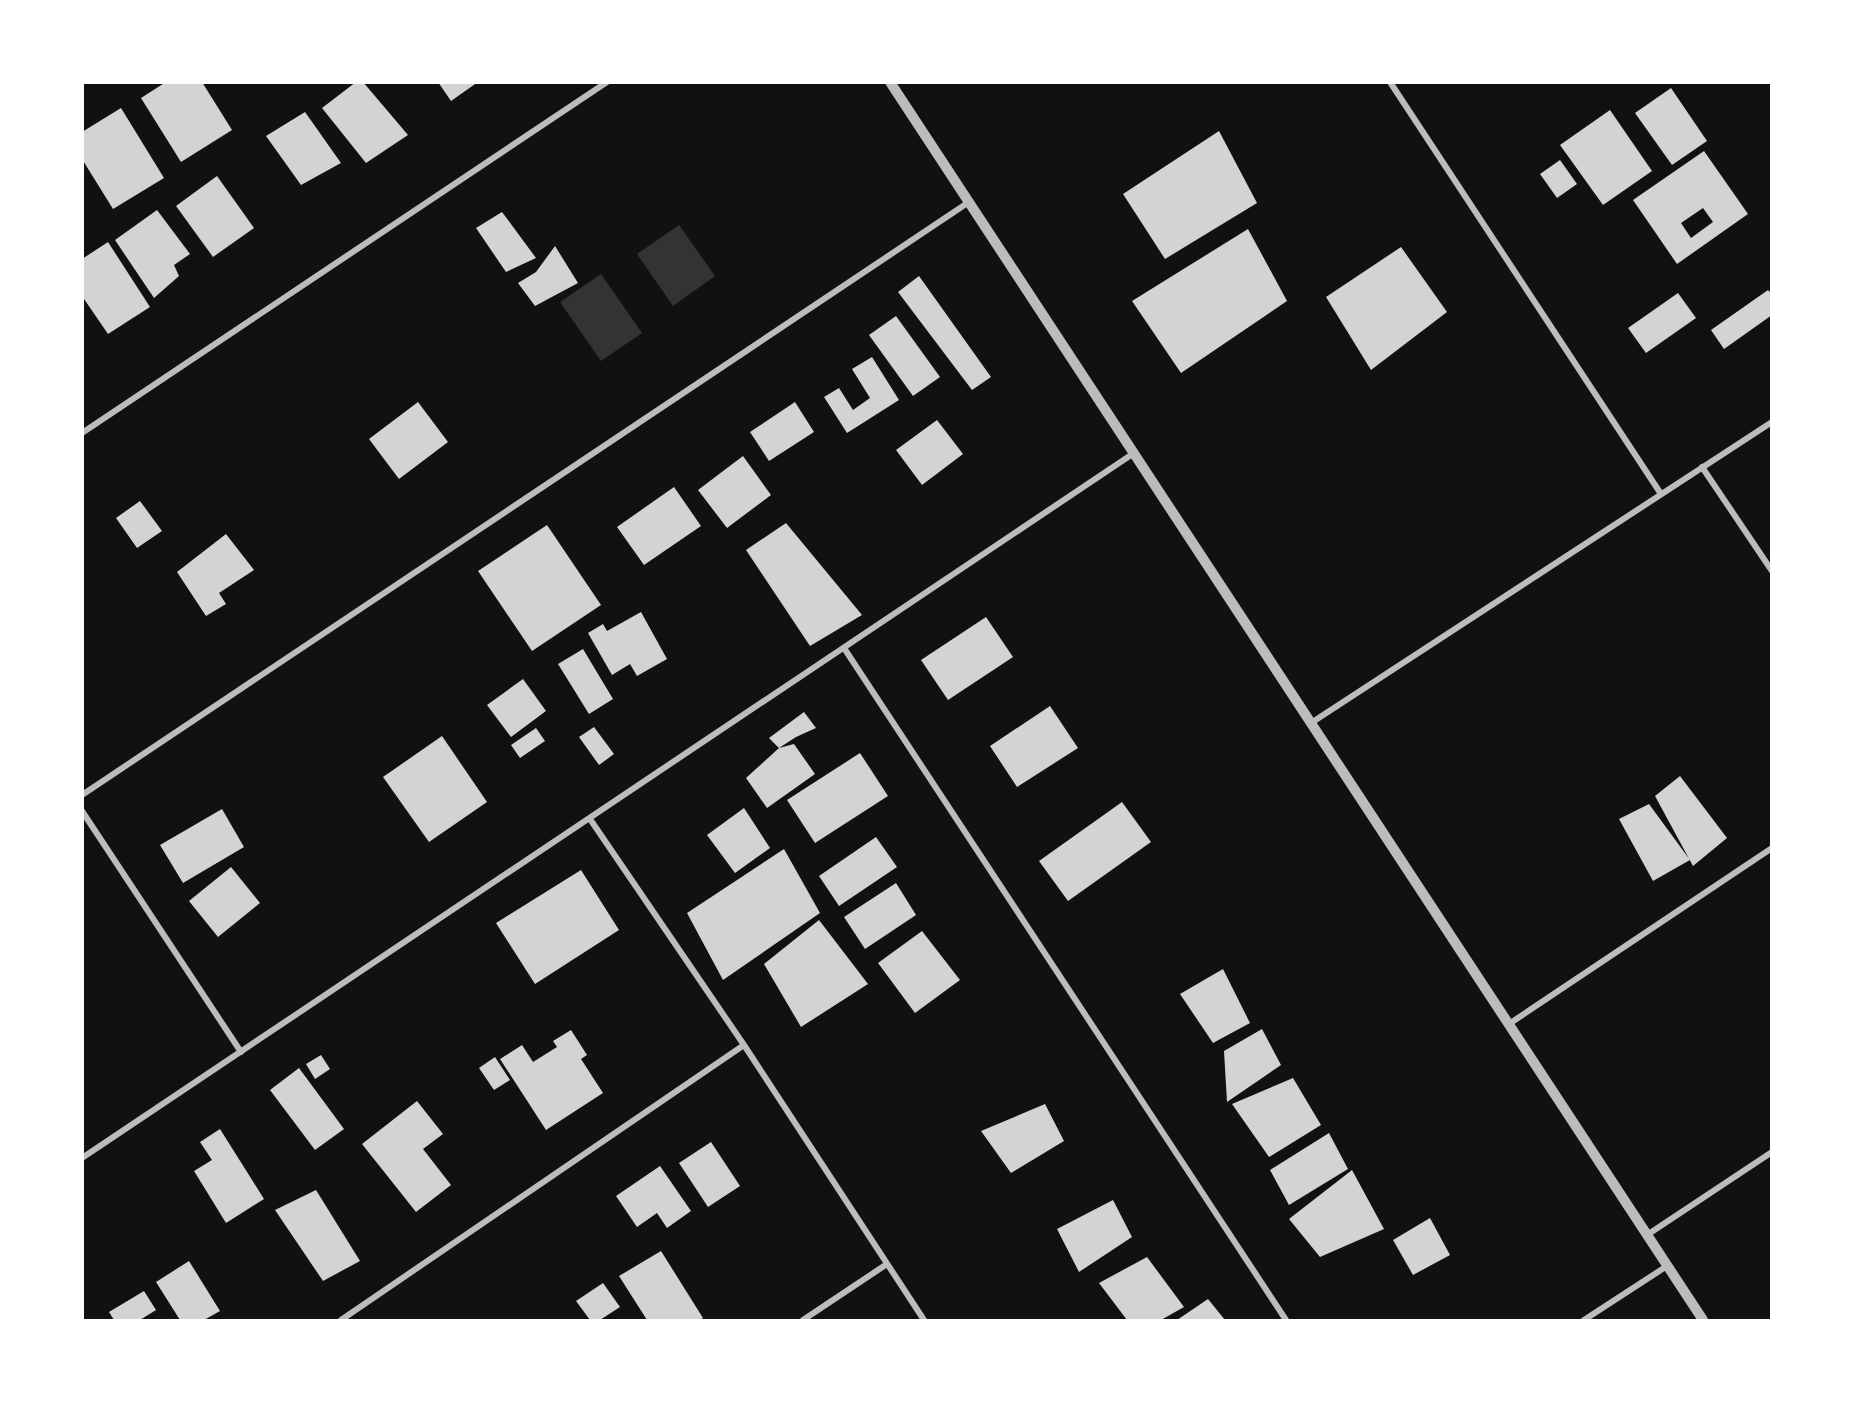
<svg xmlns="http://www.w3.org/2000/svg" width="1854" height="1403" viewBox="0 0 1854 1403" font-family="'Sofia Sans Condensed',sans-serif">
<style>
.water{fill:#333}
.building{fill:#d3d3d3;fill-rule:evenodd}
.lines{fill:none;stroke-linecap:round;stroke-linejoin:round}
.minor{stroke:#bcbcbc;stroke-width:6}
.tertiary{stroke:#bcbcbc;stroke-width:10}
</style>
<rect width="100%" height="100%" fill="#111"/>
<path class="water" d="M679,225l36,51 -42,30 -36,-52z
M601,274l41,59 -41,28 -41,-59z"/>
<path class="building" d="M166,82h36l30,48 -51,32 -40,-64z
M356,82h7l45,53 -42,28 -44,-55z
M438,82h40l-27,19z
M1671,88l36,53 -35,24 -37,-52z
M121,108l43,70 -51,31 -31,-50v-27z
M1610,110l42,61 -49,34 -43,-60z
M305,112l36,51 -40,22 -35,-49z
M1219,131l38,72 -92,56 -42,-65z
M1704,151l44,63 -71,50 -44,-64zM1703,208l10,14 -22,16 -10,-15z
M1560,160l17,24 -20,14 -17,-24z
M217,176l37,52 -41,29 -37,-51z
M157,210l33,44 -16,11 5,11 -25,22 -39,-58z
M502,212l34,46 -30,14 -30,-44z
M1248,229l39,72 -106,72 -49,-72z
M108,242l42,65 -42,27 -26,-38v-37z
M555,246l23,37 -43,23 -17,-23 18,-11z
M1401,247l46,65 -76,58 -45,-73z
M919,276l72,101 -19,13 -74,-98z
M1768,290l4,4v21l-48,34 -13,-19z
M1678,293l18,25 -50,35 -18,-25z
M896,316l44,61 -27,19 -44,-61z
M872,357l27,43 -52,33 -23,-36 15,-9 14,22 17,-12 -18,-29z
M418,402l30,40 -49,37 -30,-40z
M795,402l19,30 -45,29 -19,-29z
M937,420l26,34 -41,31 -26,-35z
M743,456l28,39 -44,33 -29,-38z
M674,487l27,39 -57,39 -27,-38z
M140,501l22,30 -25,17 -21,-30z
M786,523l76,92 -52,31 -64,-96z
M547,525l54,80 -69,46 -54,-80z
M226,534l28,36 -35,23 7,11 -20,12 -29,-44z
M641,612l26,47 -30,17 -7,-12 -18,11 -24,-42 15,-9 4,7z
M986,617l27,40 -65,43 -27,-40z
M583,649l30,50 -24,15 -31,-50z
M523,679l23,32 -35,26 -24,-32z
M1050,706l28,42 -61,39 -27,-41z
M804,712l12,16 -20,9 -17,11 -10,-10z
M594,727l20,27 -15,11 -20,-28z
M536,728l9,13 -25,17 -9,-13z
M442,736l45,66 -58,40 -46,-65z
M794,744l21,30 -48,34 -21,-30 33,-30z
M860,753l28,43 -73,47 -28,-43z
M1680,776l47,62 -34,28 -38,-70z
M1122,802l29,40 -83,59 -29,-40z
M1649,804l41,56 -37,21 -34,-62z
M744,808l26,40 -35,25 -28,-38z
M222,809l22,38 -61,36 -23,-38z
M876,837l21,30 -58,39 -20,-30z
M784,849l36,64 -97,67 -36,-67z
M231,867l29,36 -42,34 -29,-36z
M581,870l38,60 -84,54 -39,-61z
M896,883l20,32 -51,34 -21,-32z
M819,920l49,64 -67,43 -37,-63z
M922,931l38,49 -45,33 -37,-50z
M1223,969l27,54 -37,20 -33,-49z
M1262,1029l19,36 -54,37 -3,-51z
M571,1030l16,25 -6,4 22,34 -57,37 -46,-71 22,-14 11,17 24,-15 -4,-6z
M321,1055l9,14 -15,10 -9,-15z
M495,1057l15,23 -16,10 -15,-22z
M299,1068l45,61 -29,21 -45,-60z
M1293,1078l28,47 -52,32 -37,-53z
M417,1101l26,33 -20,15 28,36 -35,27 -54,-68z
M1045,1104l19,37 -53,32 -30,-42z
M220,1129l44,70 -38,24 -32,-52 18,-11 -12,-18z
M1329,1133l19,36 -59,36 -19,-35z
M711,1142l29,44 -32,21 -29,-44z
M660,1166l31,45 -24,17 -10,-15 -20,14 -21,-31z
M1352,1170l32,59 -64,28 -31,-38z
M316,1190l44,71 -37,20 -48,-71z
M1113,1200l19,37 -53,35 -22,-43z
M1430,1218l20,37 -37,20 -20,-35z
M661,1251l42,67 -3,2h-53l-28,-44z
M1147,1257l37,50 -23,13h-34l-28,-37z
M189,1261l31,50 -16,9h-24l-24,-38z
M603,1283l17,24 -20,13h-10l-14,-19z
M144,1291l12,19 -16,10h-26l-5,-8z
M1208,1299l17,21h-48z"/>
<g class="lines">
<path class="minor" d="M1390,82l271,412
M82,433l525,-351
M1702,467l70,104
M844,648l442,672
M1311,723l461,-301
M82,795l887,-593
M82,811l159,241
M590,819l154,226 180,275
M1509,1024l263,-176
M82,1158l1052,-705
M1647,1235l125,-83
M341,1320l403,-275
M803,1320l84,-56
M1584,1320l83,-54"/>
<path class="tertiary" d="M890,82l813,1238"/>
</g>
<rect width="1854" height="1403" fill="none" stroke="#ffffff" stroke-width="168"/>
</svg>
